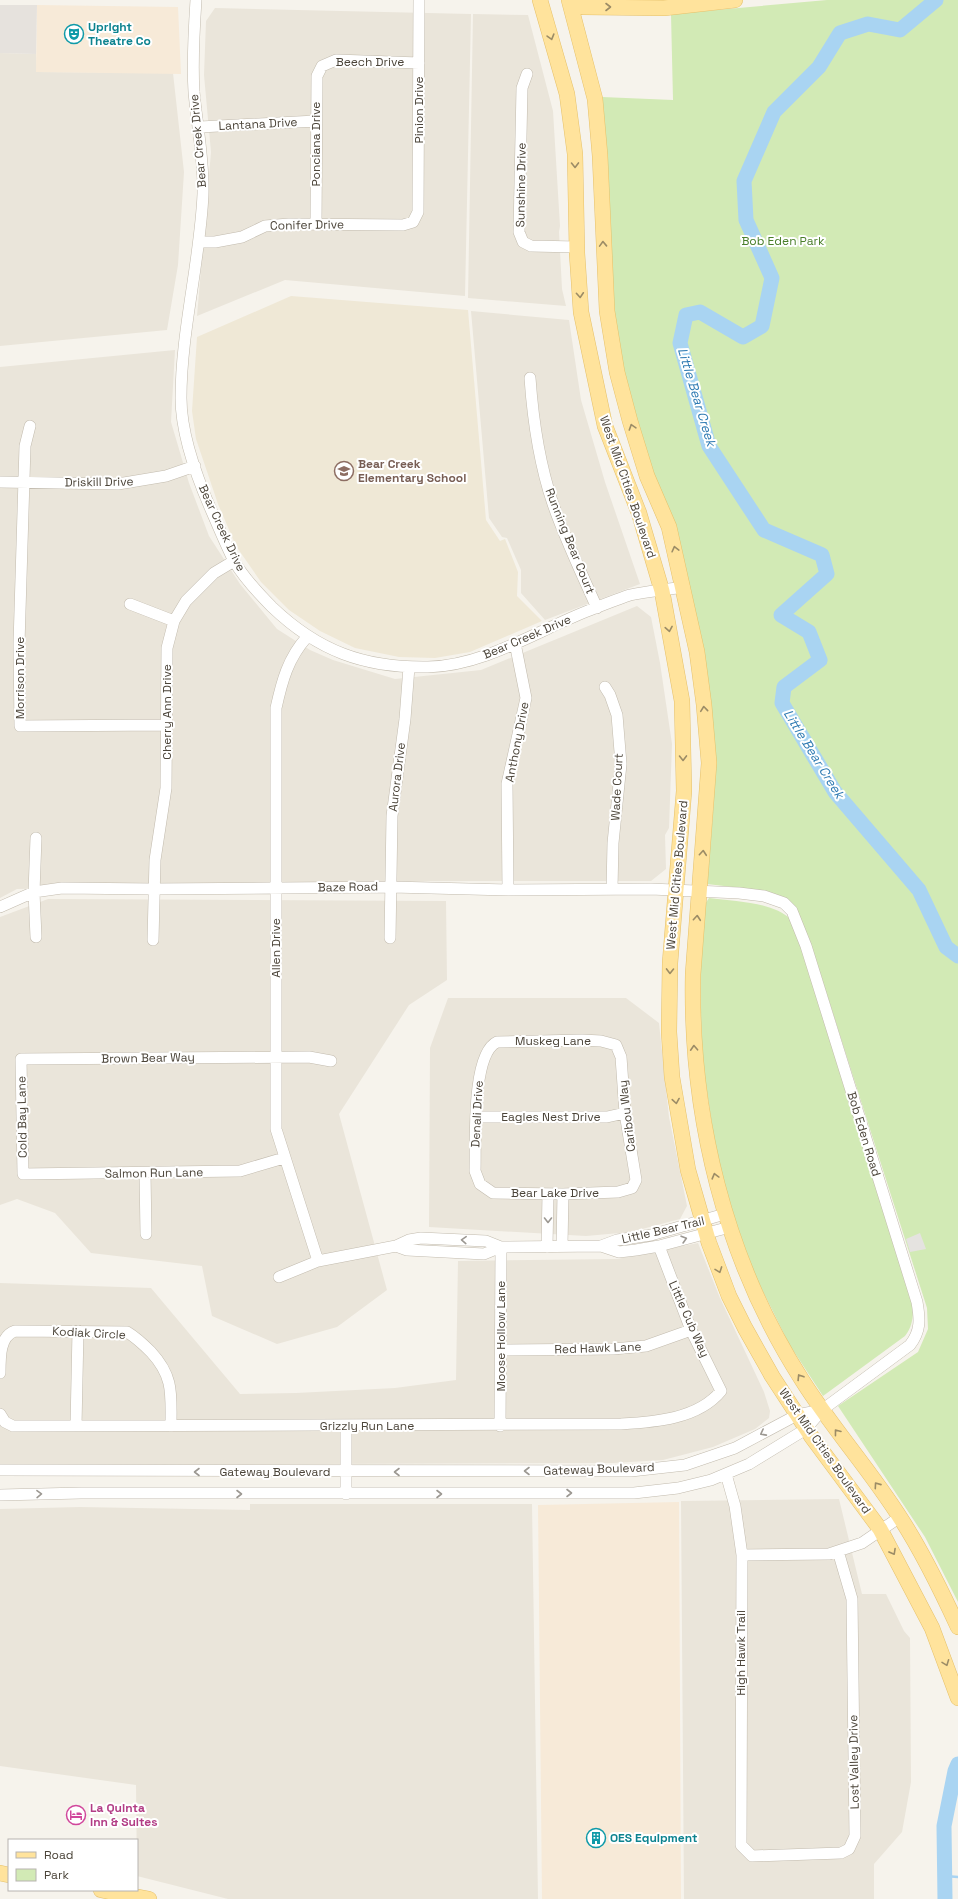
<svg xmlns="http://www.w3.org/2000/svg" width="958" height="1899" viewBox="0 0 958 1899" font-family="'Space Grotesk',sans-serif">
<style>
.residential{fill:#eae5da}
.commercial{fill:#f7ead8}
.industrial{fill:#e6e2dd}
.education{fill:#efe8d6}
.green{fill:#d2eab5}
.parking{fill:#e5e3e0}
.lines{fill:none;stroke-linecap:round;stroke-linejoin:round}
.stream{stroke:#a9d4f2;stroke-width:2.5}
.river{stroke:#a9d4f2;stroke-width:15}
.minor-casing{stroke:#c2bbae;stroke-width:12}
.major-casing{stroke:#e6c16a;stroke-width:16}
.minor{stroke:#fff;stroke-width:11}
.major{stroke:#ffe39c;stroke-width:15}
.oneway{stroke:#9c8c66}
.oneway2{stroke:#9c9892}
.labels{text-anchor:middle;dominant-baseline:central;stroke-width:4;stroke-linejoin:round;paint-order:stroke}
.culture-label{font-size:12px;font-weight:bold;fill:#0d838f;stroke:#fff;text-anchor:start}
.street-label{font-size:12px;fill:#4b4439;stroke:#fff}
.park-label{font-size:12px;fill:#4a7f2a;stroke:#fff}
.education-label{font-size:12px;font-weight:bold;fill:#785e54;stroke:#fff;text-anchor:start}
.hotel-label{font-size:12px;font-weight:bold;fill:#b23c85;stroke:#fff;text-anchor:start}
.water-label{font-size:13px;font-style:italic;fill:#2e7ab2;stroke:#fff}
</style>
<rect width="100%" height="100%" fill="#f6f3ec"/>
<path class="residential" d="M215,8l256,6 -6,282 -180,-16 -88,36 14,-164 -7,-77 2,-54z
M473,14l55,1 25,96 7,115 -1,6 3,57 4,17 -98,-8z
M0,53l36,1 1,18 136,1 11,99 -6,93 -11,65 -167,16z
M471,311l98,9 12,80 24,82 35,102 -95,36 -24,-27v-23l-14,-32 -5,-1 -13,-19z
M175,350l-4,72 18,61 20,53 31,48 37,45 33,21 23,10 62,19 86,-9 156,-64 14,11 9,46 12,81 -3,84 -4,7 1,34 -15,12h-207l-427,8 -17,9v-531z
M48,899l398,2 1,79 -38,25 -70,109 48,176 -50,37 -60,17 -65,-28 -10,-50 -111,-13 -36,-40 -38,-14 -17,6v-288z
M448,998h178l33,25 10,94 18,89 -7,13 -49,13 -45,4 -157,-9 1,-179z
M698,1243l22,55 44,94 6,19 -1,7 -14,11 -42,18 -50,13 -50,3 -613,2v-182l151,5 89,106 56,-1 99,-5 61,-8 2,-119 159,-2z
M839,1499l23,95h24l18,37 6,7 1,144 -9,50 -28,32v35h-190l-3,-398z
M250,1504h282l6,395h-310l-91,-23 -1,-91 -136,-19v-257l80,-2 170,3z"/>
<path class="commercial" d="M37,5l141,2 3,67 -145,-2z
M679,1502l2,397h-139l-4,-394z"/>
<path class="industrial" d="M0,5h37l-1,49 -36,-1z"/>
<path class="education" d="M291,296l177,14 18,210 14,21 5,-2 13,33 -1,24 25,25 -72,31 -35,6 -36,-1 -44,-9 -35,-17 -31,-21 -28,-28 -25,-36 -18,-42 -22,-65 -4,-28 5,-74z"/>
<path class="green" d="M827,0h131v1602l-33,-65 -87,-131 80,-54 10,-23 -1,-21 -119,-373 -42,-44 -59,-7 6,-71 2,-51 -5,-57 -77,-285 -22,-110 -9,-213 71,3 -2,-86z
M709,898c28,4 62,3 83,22l120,375c1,16 3,28 -7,41l-82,60 -34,-52 -42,-85 -29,-95 -16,-105 -2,-95 5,-60z"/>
<path class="parking" d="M920,1233l6,16 -16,3 -4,-13z"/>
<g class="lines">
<path class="stream" d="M945,1876l13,1"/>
<path class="river" d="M936,0l-36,30 -32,-6 -28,9 -21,34 -45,45 -30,69 2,39 26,58 -10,48 -19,11 -43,-25 -14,3 -6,28 29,103 55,84 58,25 5,19 -46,41 28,17 11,28 -36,27 -2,16 53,89 84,98 27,57 12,9
M945,1899l-1,-73 11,-55 3,-7"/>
<defs>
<path id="minor" d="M196,0c-2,30 -4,61 -2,92 3,34 10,67 9,102 -3,68 -22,137 -22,204 0,37 16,80 31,114 7,16 14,33 22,49 10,17 24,32 38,46 46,44 92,61 156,60 55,-1 107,-35 157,-55 15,-6 30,-12 45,-17 17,-4 36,-5 54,-8
M527,74l-5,14 -3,144 4,10 8,4 46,1
M200,127l116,-6
M316,224l1,-148 5,-10 14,-6 83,3
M199,242h16l27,-5 23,-11 24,-2 114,1 10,-3 5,-10 1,-212
M530,378c3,43 9,85 23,126 12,35 29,70 44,104
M30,426l-5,20 -6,198 1,82 147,-1
M0,482l118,2 48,-8 29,-10
M130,604l44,17
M307,637c-19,21 -25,44 -31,71v421l42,132
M605,687l5,8 7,20 4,49 -8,79 -1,46
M36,838l-2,54 2,45
M508,890l-1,-106 19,-86 -11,-55
M0,907l34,-15 28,-4 91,1 239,-2 116,3 143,-1 88,4 25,3 20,7 8,8 14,35 111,356c3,17 4,29 -7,43l-88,65 -16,19 -57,35 -38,16 -33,8 -44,5h-553l-81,2
M390,938l2,-122 13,-97 4,-52
M153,940l2,-80 11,-72 1,-140 7,-27 12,-20 28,-28 20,-12
M582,1040l19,1 15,4 5,12 4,56 11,67 -4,8 -14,4 -55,2 -70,-1 -13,-9 -5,-13c1,-27 -4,-117 22,-129z
M476,1117h131l18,-4
M284,1158l-44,13 -217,3 -2,-115 288,-2 22,4
M145,1173l1,61
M396,1246l11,4 77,4 17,-7 100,-1 16,-6 34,-5 74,-21
M562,1246l1,-52
M601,1246l18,6 17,-2 23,-4 71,-19
M547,1247l1,-53
M279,1277l39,-16 78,-15 13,-6 12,-2 65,3 15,6
M501,1350l112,-1 33,-3 45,-16
M0,1373c0,-17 0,-37 15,-42l112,1c10,6 16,12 24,20 23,25 20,42 20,74
M0,1414l5,8 8,4 608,-2c34,-2 77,-5 100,-33l-30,-61 -32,-84
M76,1426l2,-95
M346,1426v68
M500,1426l1,-179
M0,1470l631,1 54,-6 50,-17 62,-33 25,-5
M726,1474l9,32 7,49 -1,290 11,11 89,-3 8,-4 6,-13 -3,-237 -14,-48
M742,1555l87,-1 33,-11 38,-26"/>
<path id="major" d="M540,0l27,94 8,60 2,99 4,59 24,114 34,87 23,78 20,110 2,90 -14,172 -1,69 3,45 16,93 21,73 20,53 16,32 27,48 39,60 69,93 52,99 26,70
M569,0l26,99 5,57 7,155 10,61 13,49 17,55 22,51 28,125 7,53 5,58 -16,211c-3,142 32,286 109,406 30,48 69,91 99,139 22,34 40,71 57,108
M571,0l12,7 81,1 71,-8
M0,1873l9,2
M101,1890l48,9"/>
</defs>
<use href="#minor" class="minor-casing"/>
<use href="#major" class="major-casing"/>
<use href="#minor" class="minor"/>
<use href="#major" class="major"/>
</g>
<defs><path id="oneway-chevron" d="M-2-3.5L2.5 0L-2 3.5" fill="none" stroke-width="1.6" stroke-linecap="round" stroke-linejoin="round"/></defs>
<g class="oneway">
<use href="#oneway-chevron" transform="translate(608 7)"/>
<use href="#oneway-chevron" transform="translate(551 37) rotate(74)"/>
<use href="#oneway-chevron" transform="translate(575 165) rotate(89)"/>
<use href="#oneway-chevron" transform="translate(603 244) rotate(-92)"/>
<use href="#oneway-chevron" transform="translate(580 295) rotate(86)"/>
<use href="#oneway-chevron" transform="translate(632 427) rotate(-108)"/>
<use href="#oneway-chevron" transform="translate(675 549) rotate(-104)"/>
<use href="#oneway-chevron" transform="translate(669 629) rotate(80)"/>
<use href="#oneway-chevron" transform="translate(704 709) rotate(-96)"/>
<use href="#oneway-chevron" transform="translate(683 758) rotate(89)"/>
<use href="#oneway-chevron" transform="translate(703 853) rotate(-85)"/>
<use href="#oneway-chevron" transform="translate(697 918) rotate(-85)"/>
<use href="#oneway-chevron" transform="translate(670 971) rotate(91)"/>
<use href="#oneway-chevron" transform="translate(694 1048) rotate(-93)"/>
<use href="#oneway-chevron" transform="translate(676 1101) rotate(81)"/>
<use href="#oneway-chevron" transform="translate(715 1176) rotate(-105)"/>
<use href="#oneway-chevron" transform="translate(719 1270) rotate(70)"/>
<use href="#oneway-chevron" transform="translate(800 1377) rotate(-122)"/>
<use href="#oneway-chevron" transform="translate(837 1432) rotate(-128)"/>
<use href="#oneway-chevron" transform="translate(877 1485) rotate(-125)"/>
<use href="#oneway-chevron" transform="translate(893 1552) rotate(61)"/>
<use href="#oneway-chevron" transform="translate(946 1663) rotate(69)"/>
</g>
<g class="oneway2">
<use href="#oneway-chevron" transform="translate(548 1220) rotate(90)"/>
<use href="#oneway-chevron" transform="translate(684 1239) rotate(-16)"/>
<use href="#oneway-chevron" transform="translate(464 1240) rotate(-177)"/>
<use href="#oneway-chevron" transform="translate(763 1433) rotate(152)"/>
<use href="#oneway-chevron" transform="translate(527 1471) rotate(180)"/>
<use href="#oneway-chevron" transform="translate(197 1472) rotate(-180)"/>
<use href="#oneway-chevron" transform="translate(397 1472) rotate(180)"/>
<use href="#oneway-chevron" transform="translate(569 1493)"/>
<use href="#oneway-chevron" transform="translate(39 1494) rotate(-1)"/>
<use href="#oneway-chevron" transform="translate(239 1494)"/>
<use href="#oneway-chevron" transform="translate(439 1494)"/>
</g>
<defs>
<symbol id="theatre-ring" viewBox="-11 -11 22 22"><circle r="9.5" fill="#fff" stroke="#0f9aa8" stroke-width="1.5"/><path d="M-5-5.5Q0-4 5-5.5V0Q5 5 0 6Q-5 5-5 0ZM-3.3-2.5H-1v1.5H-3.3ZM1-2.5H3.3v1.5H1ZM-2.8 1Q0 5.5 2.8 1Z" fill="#0f9aa8"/></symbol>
<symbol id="school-ring" viewBox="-11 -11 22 22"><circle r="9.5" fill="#fff" stroke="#8d6e63" stroke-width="1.5"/><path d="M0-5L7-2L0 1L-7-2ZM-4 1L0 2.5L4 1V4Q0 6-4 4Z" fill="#8d6e63"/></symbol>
<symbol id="hotel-ring" viewBox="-11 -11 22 22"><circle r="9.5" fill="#fff" stroke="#d1479c" stroke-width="1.5"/><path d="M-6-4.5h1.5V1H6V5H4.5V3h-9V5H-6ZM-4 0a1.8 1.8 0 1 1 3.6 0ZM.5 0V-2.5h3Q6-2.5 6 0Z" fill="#d1479c"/></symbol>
<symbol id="building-ring" viewBox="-11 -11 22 22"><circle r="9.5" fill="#fff" stroke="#0f9aa8" stroke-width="1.5"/><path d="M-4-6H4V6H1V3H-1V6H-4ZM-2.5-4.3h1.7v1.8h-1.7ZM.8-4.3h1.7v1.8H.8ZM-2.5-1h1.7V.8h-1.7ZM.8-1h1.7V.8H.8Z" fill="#0f9aa8"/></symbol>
</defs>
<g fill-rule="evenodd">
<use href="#theatre-ring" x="63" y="23" width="22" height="22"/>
<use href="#school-ring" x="333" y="460" width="22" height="22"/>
<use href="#hotel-ring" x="65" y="1804" width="22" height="22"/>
<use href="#building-ring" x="585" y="1827" width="22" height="22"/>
</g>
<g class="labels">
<g class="culture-label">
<text x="88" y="27">Upright<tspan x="88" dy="14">Theatre Co</tspan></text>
<text x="610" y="1838">OES Equipment</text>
</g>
<g class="street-label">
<text x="370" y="62">Beech Drive</text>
<text transform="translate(419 110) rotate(-90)">Pinion Drive</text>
<text transform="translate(258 124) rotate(-3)">Lantana Drive</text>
<text transform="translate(198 141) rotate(-95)">Bear Creek Drive</text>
<text transform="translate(316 144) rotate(-90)">Ponciana Drive</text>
<text transform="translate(521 185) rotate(-89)">Sunshine Drive</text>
<text transform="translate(307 225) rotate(-1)">Conifer Drive</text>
<text transform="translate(99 482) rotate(-1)">Driskill Drive</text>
<text transform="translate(628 487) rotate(71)">West Mid Cities Boulevard</text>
<text transform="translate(222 528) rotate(65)">Bear Creek Drive</text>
<text transform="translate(570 541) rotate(68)">Running Bear Court</text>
<text transform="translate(527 637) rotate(-23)">Bear Creek Drive</text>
<text transform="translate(20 678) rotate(-90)">Morrison Drive</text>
<text transform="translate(167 712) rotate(-90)">Cherry Ann Drive</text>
<text transform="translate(517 742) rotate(-79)">Anthony Drive</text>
<text transform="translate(397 777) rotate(-83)">Aurora Drive</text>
<text transform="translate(617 787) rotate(-87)">Wade Court</text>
<text transform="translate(677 875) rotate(-85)">West Mid Cities Boulevard</text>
<text transform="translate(348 887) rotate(-1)">Baze Road</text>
<text transform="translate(276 948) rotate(-90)">Allen Drive</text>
<text x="553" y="1041">Muskeg Lane</text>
<text transform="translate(148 1058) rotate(-1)">Brown Bear Way</text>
<text transform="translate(477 1114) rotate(-87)">Denali Drive</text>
<text transform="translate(627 1116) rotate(-97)">Caribou Way</text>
<text transform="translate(22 1117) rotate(-91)">Cold Bay Lane</text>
<text x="551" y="1117">Eagles Nest Drive</text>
<text transform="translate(864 1134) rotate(73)">Bob Eden Road</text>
<text transform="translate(154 1173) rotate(-1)">Salmon Run Lane</text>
<text x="555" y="1193">Bear Lake Drive</text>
<text transform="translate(663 1230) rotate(-13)">Little Bear Trail</text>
<text transform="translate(689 1319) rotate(66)">Little Cub Way</text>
<text transform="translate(89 1333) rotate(3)">Kodiak Circle</text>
<text transform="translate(501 1336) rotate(-90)">Moose Hollow Lane</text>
<text transform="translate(598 1348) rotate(-2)">Red Hawk Lane</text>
<text x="367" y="1426">Grizzly Run Lane</text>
<text transform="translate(825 1451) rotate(55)">West Mid Cities Boulevard</text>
<text transform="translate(599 1469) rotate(-2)">Gateway Boulevard</text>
<text x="275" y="1472">Gateway Boulevard</text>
<text transform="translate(741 1653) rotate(-90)">High Hawk Trail</text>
<text transform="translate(854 1762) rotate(-91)">Lost Valley Drive</text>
</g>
<g class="park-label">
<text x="783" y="241">Bob Eden Park</text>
</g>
<g class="education-label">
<text x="358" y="464">Bear Creek<tspan x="358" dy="14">Elementary School</tspan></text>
</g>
<g class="hotel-label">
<text x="90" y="1808">La Quinta<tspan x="90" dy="14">Inn &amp; Suites</tspan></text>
</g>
<g class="water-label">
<text transform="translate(697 397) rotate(73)">Little Bear Creek</text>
<text transform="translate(814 754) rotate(58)">Little Bear Creek</text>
</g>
</g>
<rect x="8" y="1839" width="130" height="52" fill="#ffffff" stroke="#b7b4b0"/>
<rect x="16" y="1852" width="20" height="6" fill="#ffe39c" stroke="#b7b4b0"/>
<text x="44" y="1859" font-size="12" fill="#4b4439">Road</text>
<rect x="16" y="1869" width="20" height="12" fill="#d2eab5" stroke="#b7b4b0"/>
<text x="44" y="1879" font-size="12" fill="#4b4439">Park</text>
</svg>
